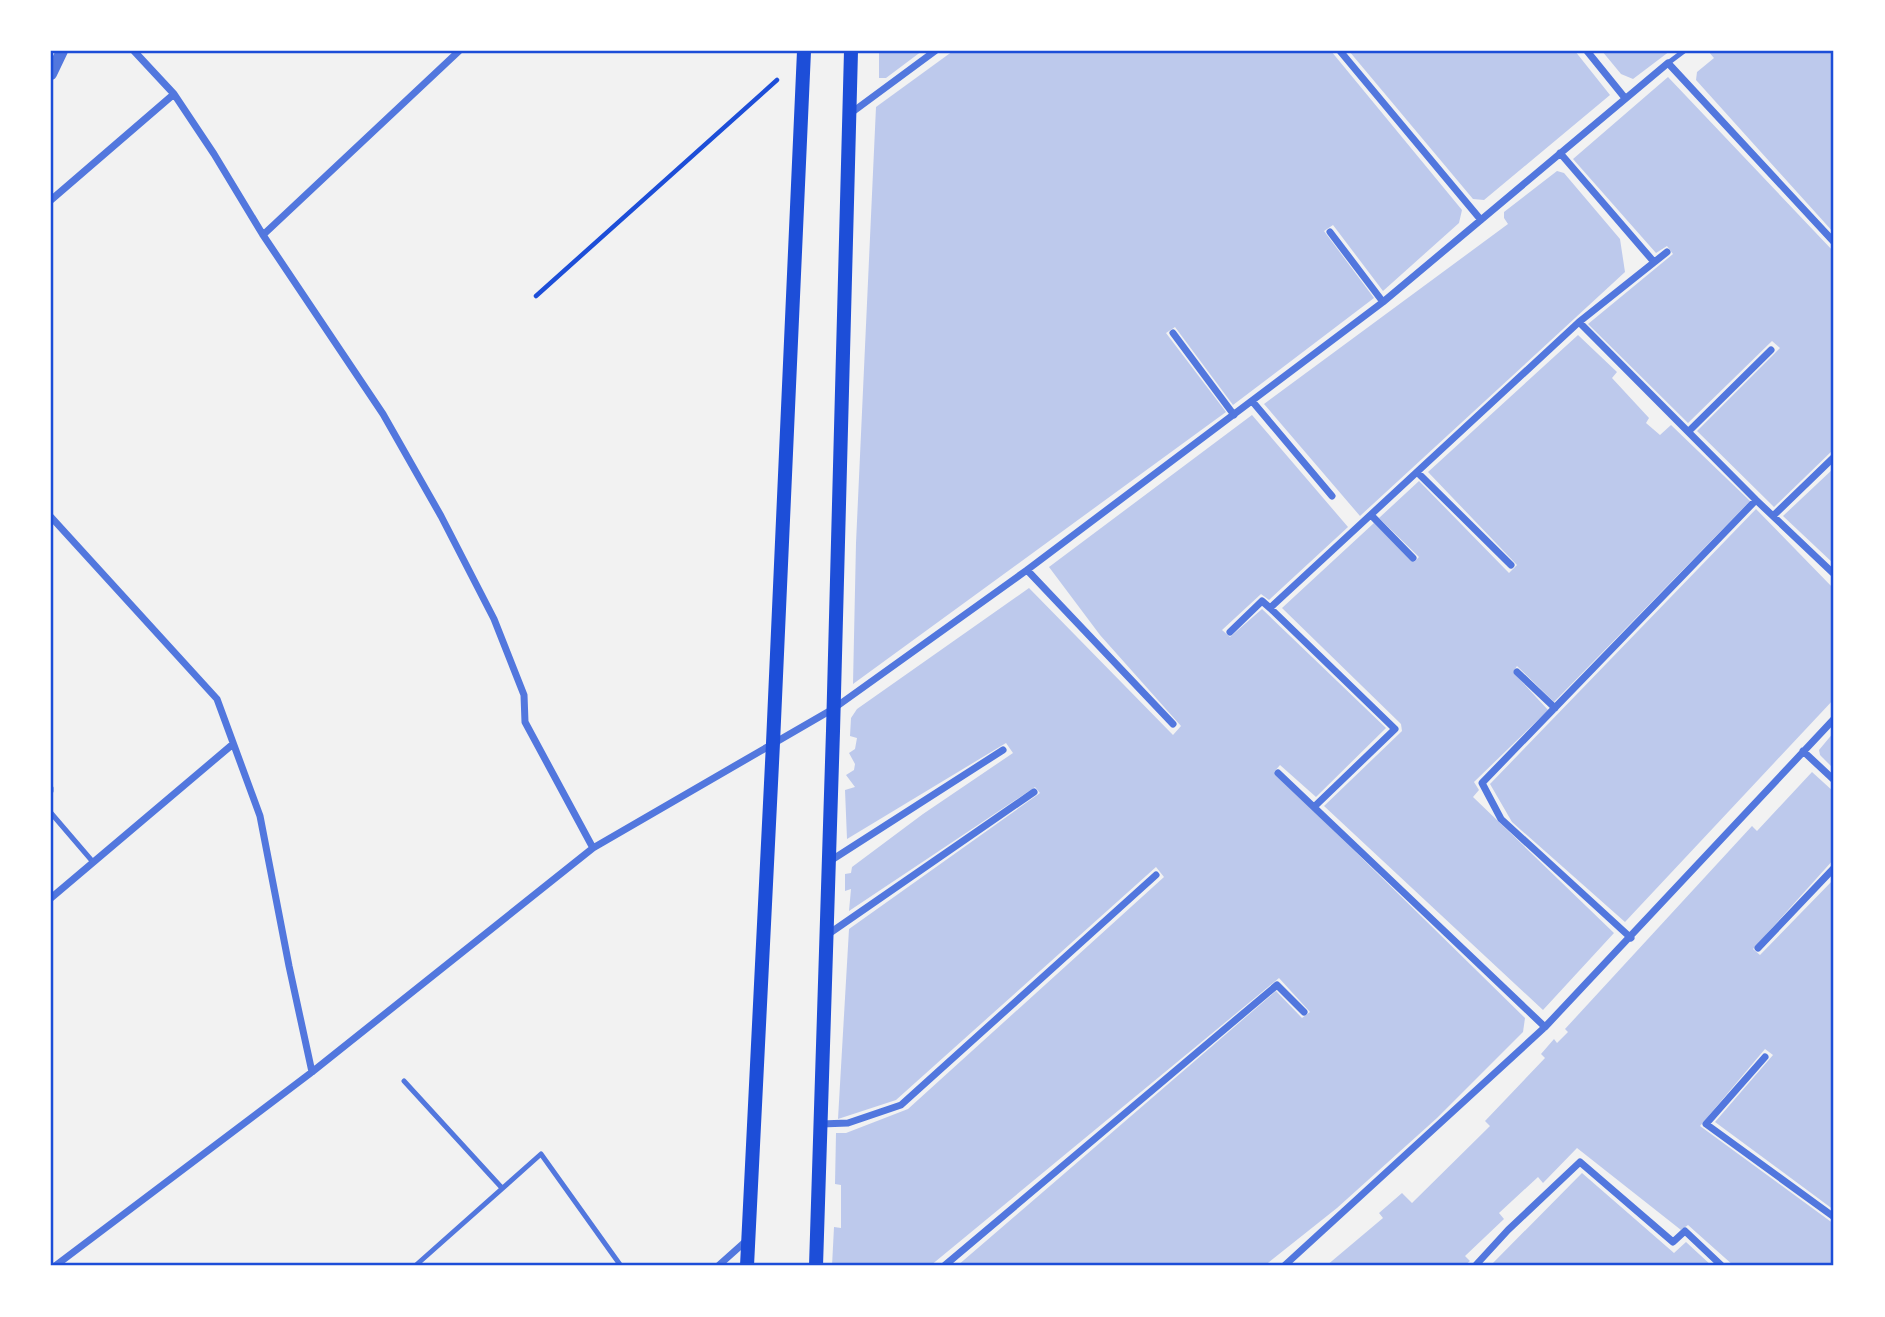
<svg xmlns="http://www.w3.org/2000/svg" width="1885" height="1317" viewBox="0 0 1885 1317" font-family="'Crimson Pro',serif">
<style>
.building{fill:#bdc9ec}
.lines{fill:none;stroke-linecap:round;stroke-linejoin:round}
.path{stroke:#1d4ed8;stroke-width:4.5}
.service{stroke:#5277de;stroke-width:5}
.minor{stroke:#5277de;stroke-width:7}
.tertiary{stroke:#5277de;stroke-width:12}
.secondary{stroke:#1d4ed8;stroke-width:14}
.neatline{fill:none;stroke:#1d4ed8;stroke-width:2.5}
</style>
<rect width="100%" height="100%" fill="#f2f2f2"/>
<path class="building" d="M879,51h43l-36,27h-7z
M953,51h378l131,159 -3,13 -76,68 -50,-66 -9,6 50,67 -141,107 -58,-78 -9,6 60,79 -373,272 3,-141 20,-436z
M1349,51h226l35,44 -126,105 -11,-1z
M1602,51h68l-37,28 -12,-5z
M1708,51h123l3,3v179l-138,-153 1,-8 17,-14z
M1668,77l166,175v197l-60,58 -77,-76 83,-83 -8,-7 -84,82 -100,-99 85,-70 -6,-8 -11,7 -83,-94z
M1557,171l7,2 56,66 5,33 -265,244 -96,-112 244,-180 -4,-6v-6z
M1578,335l39,37 -5,6 37,40 -3,5 14,12 11,-10 79,76 -196,201 -37,-36 -4,6 35,38 -74,72 5,8 -6,7 141,136 -71,77 -219,-204 78,-75 -1,-7 -119,-116 92,-85 40,39 5,-5 -40,-39 40,-37 90,92 8,-8 -89,-93z
M1252,415l96,112 -79,73 -8,-6 -39,36 8,7 32,-28 124,119 -70,69 -36,-32 -6,7 251,246 -2,14 -86,86 -100,90 -73,58h-307l319,-275 26,27 8,-6 -31,-34 -349,288h-98l2,-39 7,1v-43l-6,-1 1,-51h10l62,-24 256,-232 -8,-10 -260,233 -58,19 11,-190 191,-136 -5,-6 -186,124 2,-22 -6,2v-17l6,-1 1,-6 71,-53 90,-61 -7,-10 -159,96 -2,-49 10,-3 -9,-12 8,-5 1,-6 -6,-11 6,-4 2,-11 -7,-2 1,-18 6,-9 172,-121 144,147 8,-9 -81,-91 -51,-68z
M1834,468v96l-51,-48z
M1756,509l78,80v110l-209,223 -113,-100 -22,-38z
M1834,732v37l-14,-14 -1,-5z
M1812,772l22,20v67l-81,90 7,6 74,-76v331l-119,-88 58,-67 -8,-6 -65,77 134,98v42h-100l-46,-41 -7,5 -104,-82 -34,35 -5,-6 -39,36 5,6 -39,37 5,5 -6,5h-138l57,-48 -4,-5 23,-20 10,10 78,-77 -5,-5 60,-63 -4,-4 13,-15 3,4 11,-11 -3,-3 187,-203 5,5z
M1582,1173l92,80 12,-11 26,24h-222z"/>
<g class="lines">
<path class="path" d="M536,296l241,-216"/>
<path class="service" d="M1668,63l16,-12
M51,788v3
M51,813l42,49
M404,1081l98,107
M415,1266l126,-112 80,112"/>
<path class="minor" d="M134,51l40,43 40,60 49,81 120,179 58,102 53,103 30,76 1,27 68,126
M1340,51l141,169
M1587,51l38,47
M851,113l84,-62
M1560,153l94,109
M51,200l123,-106
M1330,232l53,70
M263,235l196,-184
M1579,322l177,178 78,74
M1173,333l61,82
M1252,401l80,95
M1689,431l82,-81
M1418,473l93,92
M1372,516l41,42
M1773,516l61,-59
M51,517l166,182 43,117 29,150 23,106
M1027,570l146,154
M1230,632l32,-31 8,7
M1517,672l38,36
M1803,751l31,29
M1278,773l267,254
M1315,806l80,-77 -125,-121 309,-286 88,-70
M830,861l173,-111
M51,898l182,-154
M827,935l207,-143
M1631,938l-130,-119 -19,-36 274,-283
M1758,948l76,-80
M1765,1057l-59,67 128,93
M821,1124l27,-1 53,-18 255,-230
M55,1266l257,-194 281,-224 240,-139 194,-139 356,-268 285,-239 166,179
M718,1266l28,-25
M944,1266l333,-281 27,27
M1284,1266l261,-239 289,-308
M1475,1266l33,-36 72,-68 93,80 12,-11 37,35"/>
<path class="tertiary" d="M51,74l11,-23"/>
<path class="secondary" d="M747,1266l26,-523 31,-692
M816,1266l17,-535 18,-680"/>
</g>
<rect width="1885" height="1317" fill="none" stroke="#ffffff" stroke-width="105"/>
<rect x="52" y="52" width="1780" height="1212" class="neatline"/>
</svg>
